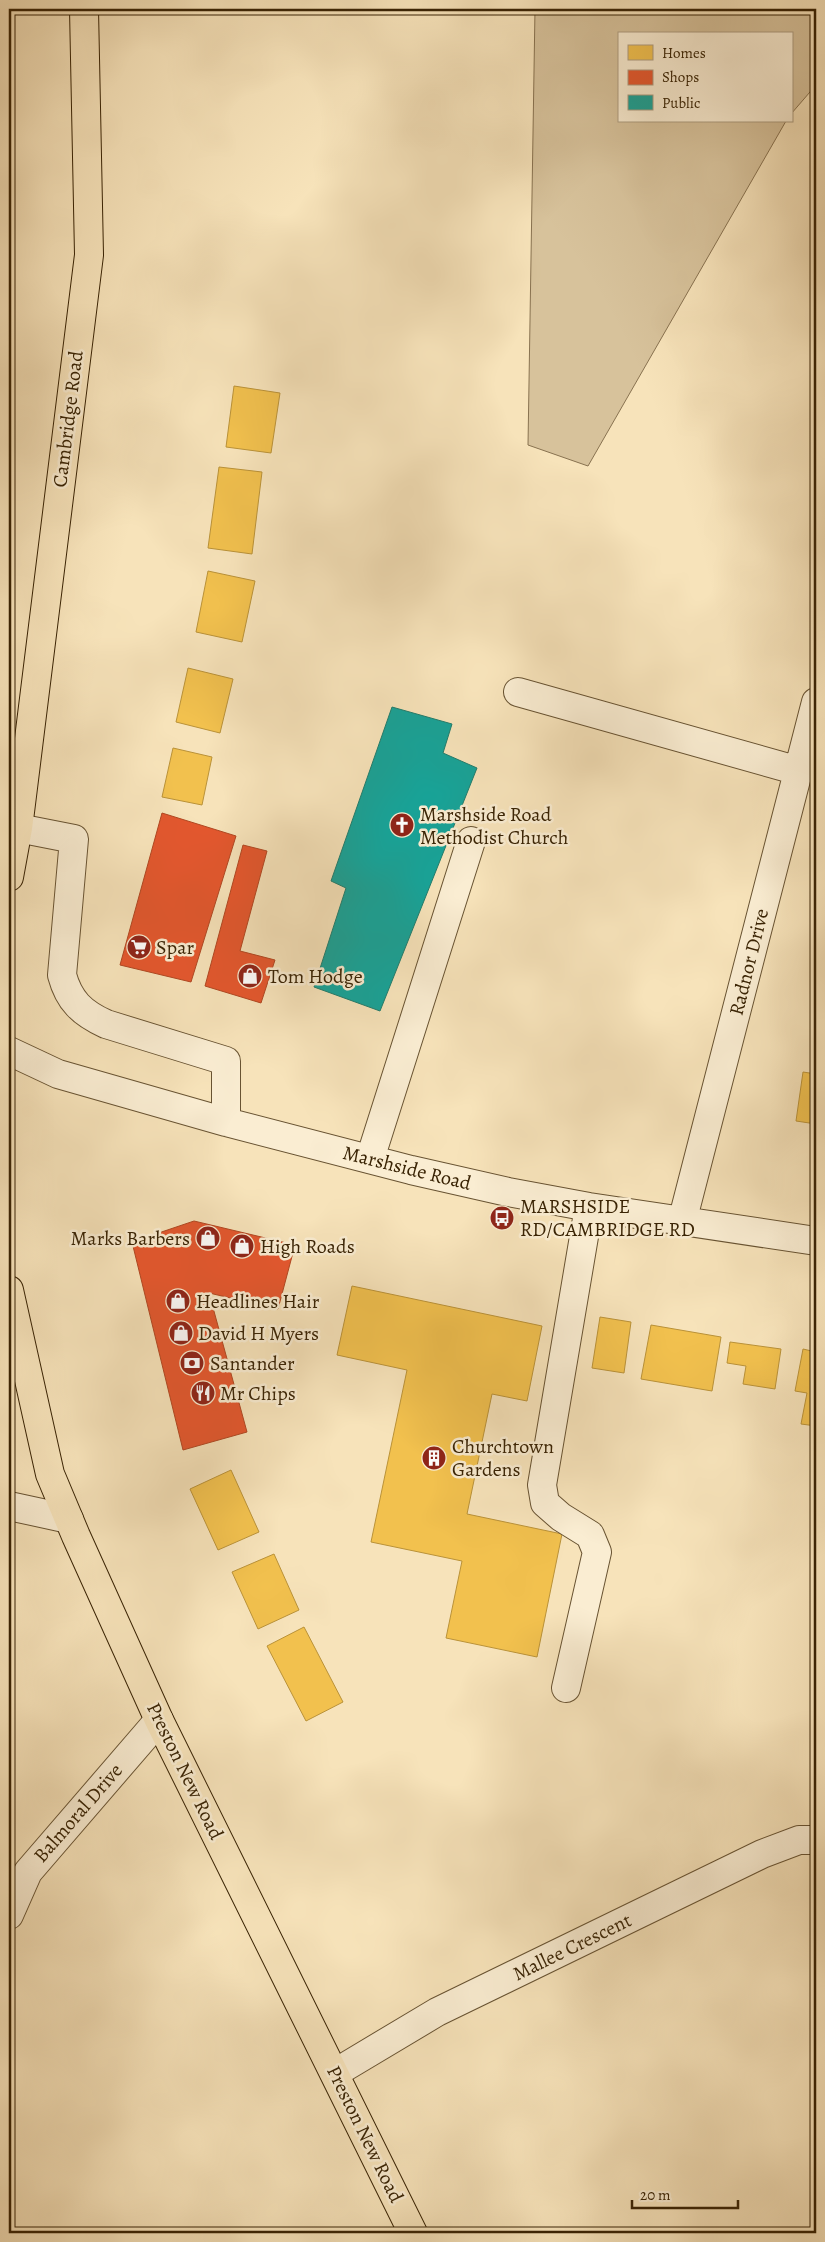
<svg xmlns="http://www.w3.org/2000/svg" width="825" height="2242" viewBox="0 0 825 2242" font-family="Alegreya,serif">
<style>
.green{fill:#d7c29b;stroke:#887250}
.homes{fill:#f2c14e;stroke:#ba9238}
.shops{fill:#e4572e;stroke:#b14721}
.public{fill:#17a398;stroke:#217d6c}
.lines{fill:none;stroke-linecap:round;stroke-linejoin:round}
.minor-casing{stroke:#685332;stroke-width:30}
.highway-casing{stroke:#392304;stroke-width:30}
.minor{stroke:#faedd2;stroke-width:28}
.highway{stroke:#f7e3ba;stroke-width:28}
.labels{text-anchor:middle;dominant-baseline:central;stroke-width:5;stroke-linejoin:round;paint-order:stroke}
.street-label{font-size:20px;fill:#392304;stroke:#faedd2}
.poi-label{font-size:20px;fill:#392304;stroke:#faedd2;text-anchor:start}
</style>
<rect width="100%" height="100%" fill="#f7e3ba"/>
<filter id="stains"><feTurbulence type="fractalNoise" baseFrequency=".004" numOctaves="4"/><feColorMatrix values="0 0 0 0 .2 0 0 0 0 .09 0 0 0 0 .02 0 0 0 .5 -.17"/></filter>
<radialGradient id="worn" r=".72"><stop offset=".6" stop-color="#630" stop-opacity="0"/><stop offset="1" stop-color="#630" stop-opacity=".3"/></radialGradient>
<path class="green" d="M535,9h281v76l-25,29v-80h-172v87h167l-198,345 -60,-21z"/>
<path class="homes" d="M234,386l46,7 -9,60 -45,-6z
M219,467l43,5 -10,82 -44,-6z
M208,571l47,10 -13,61 -46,-10z
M188,668l45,11 -13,54 -44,-11z
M173,748l39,9 -10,48 -40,-8z
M803,1072l13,2v50l-20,-3z
M352,1286l190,40 -15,75 -35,-7 -25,120 95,20 -25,123 -91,-19 16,-77 -91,-19 36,-172 -70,-15z
M600,1317l31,5 -7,51 -32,-5z
M651,1325l70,12 -9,54 -71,-12z
M730,1342l51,7 -6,40 -32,-5 3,-18 -19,-3z
M803,1349l13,3v74l-15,-2 6,-31 -12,-2z
M231,1470l28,62 -41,18 -28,-61z
M274,1554l25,56 -41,19 -26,-57z
M304,1627l39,75 -37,19 -39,-75z"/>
<path class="shops" d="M162,813l74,23 -45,146 -71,-17z
M243,845l24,6 -27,100 35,9 -14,43 -56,-17z
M194,1221l101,24 -17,64 -69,-16 38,139 -64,18 -51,-208z"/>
<path class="public" d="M392,707l60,17 -9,29 34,15 -97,243 -66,-24 32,-99 -15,-7z"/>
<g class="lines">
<defs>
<path id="minor" d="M518,692l281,79
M18,828l56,11 -12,136c7,26 20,38 44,49l120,37v61
M9,1051l49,23 168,48 185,48 97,22 81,15 227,34
M370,1159l101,-318
M682,1222l134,-520
M9,1506l60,13
M566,1688l31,-136 -7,-17 -29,-18 -16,-14 -3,-18 47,-278
M9,1915l19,-43 131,-152
M335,2073l102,-61 325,-158 37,-14h17"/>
<path id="highway" d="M9,877l9,-49 71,-573 -5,-246
M9,1290l41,184 26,62 83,184 254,513"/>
</defs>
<use href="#minor" class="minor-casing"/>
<use href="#highway" class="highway-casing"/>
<use href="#minor" class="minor"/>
<use href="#highway" class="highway"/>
</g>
<defs>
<symbol id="church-disc" viewBox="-11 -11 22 22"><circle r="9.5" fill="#8f2418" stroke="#faedd2"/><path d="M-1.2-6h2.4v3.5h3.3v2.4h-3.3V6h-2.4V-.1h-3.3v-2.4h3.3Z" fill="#fff"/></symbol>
<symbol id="supermarket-disc" viewBox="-11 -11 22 22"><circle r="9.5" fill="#8f2418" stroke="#faedd2"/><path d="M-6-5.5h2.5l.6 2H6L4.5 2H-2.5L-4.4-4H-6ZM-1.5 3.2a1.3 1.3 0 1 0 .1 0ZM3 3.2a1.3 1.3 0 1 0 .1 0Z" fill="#fff"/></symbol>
<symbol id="shop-disc" viewBox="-11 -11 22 22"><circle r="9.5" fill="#8f2418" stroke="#faedd2"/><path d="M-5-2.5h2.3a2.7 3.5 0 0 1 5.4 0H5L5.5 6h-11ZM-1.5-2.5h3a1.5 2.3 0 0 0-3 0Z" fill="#fff"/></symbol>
<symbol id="bus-disc" viewBox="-11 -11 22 22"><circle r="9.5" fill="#8f2418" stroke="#faedd2"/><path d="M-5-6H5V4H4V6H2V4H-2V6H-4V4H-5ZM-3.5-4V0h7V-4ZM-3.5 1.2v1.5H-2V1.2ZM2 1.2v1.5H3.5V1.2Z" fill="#fff"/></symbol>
<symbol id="bank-disc" viewBox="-11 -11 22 22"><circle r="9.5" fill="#8f2418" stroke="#faedd2"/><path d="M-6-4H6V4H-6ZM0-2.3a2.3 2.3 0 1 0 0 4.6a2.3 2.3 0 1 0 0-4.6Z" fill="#fff"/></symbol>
<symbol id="restaurant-disc" viewBox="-11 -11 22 22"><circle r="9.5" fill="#8f2418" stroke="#faedd2"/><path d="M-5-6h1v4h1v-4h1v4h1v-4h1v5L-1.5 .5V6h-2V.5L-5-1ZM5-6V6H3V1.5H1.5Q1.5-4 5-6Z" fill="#fff"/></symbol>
<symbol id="building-disc" viewBox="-11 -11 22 22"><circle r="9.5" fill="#8f2418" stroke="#faedd2"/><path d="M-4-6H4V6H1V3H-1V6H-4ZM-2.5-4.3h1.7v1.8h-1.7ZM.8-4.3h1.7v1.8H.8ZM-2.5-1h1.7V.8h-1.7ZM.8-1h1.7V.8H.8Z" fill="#fff"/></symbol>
</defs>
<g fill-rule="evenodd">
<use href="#church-disc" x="388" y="811" width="28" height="28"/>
<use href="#supermarket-disc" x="125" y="933" width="28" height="28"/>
<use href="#shop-disc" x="236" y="962" width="28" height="28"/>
<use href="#bus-disc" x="488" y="1204" width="28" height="28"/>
<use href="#shop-disc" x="194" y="1224" width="28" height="28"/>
<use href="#shop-disc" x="228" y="1232" width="28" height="28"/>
<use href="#shop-disc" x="164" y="1287" width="28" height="28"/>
<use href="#shop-disc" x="167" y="1319" width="28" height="28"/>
<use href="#bank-disc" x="178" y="1349" width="28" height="28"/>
<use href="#restaurant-disc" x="189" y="1379" width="28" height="28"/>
<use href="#building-disc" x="420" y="1444" width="28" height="28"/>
</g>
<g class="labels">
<g class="street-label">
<text transform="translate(68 419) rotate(-83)">Cambridge Road</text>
<text transform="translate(749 962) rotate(-76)">Radnor Drive</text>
<text transform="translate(407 1168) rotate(14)">Marshside Road</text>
<text transform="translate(185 1771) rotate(64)">Preston New Road</text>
<text transform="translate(78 1813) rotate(-49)">Balmoral Drive</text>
<text transform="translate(572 1947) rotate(-26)">Mallee Crescent</text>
<text transform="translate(365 2134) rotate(64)">Preston New Road</text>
</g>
<g class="poi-label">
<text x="420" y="814">Marshside Road<tspan x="420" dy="23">Methodist Church</tspan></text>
<text x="156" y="947">Spar</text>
<text x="268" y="976">Tom Hodge</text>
<text x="520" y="1206">MARSHSIDE<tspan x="520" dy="23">RD/CAMBRIDGE RD</tspan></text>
<text x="190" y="1238" text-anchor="end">Marks Barbers</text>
<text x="260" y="1246">High Roads</text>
<text x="196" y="1301">Headlines Hair</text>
<text x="198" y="1333">David H Myers</text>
<text x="210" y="1363">Santander</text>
<text x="220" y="1393">Mr Chips</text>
<text x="452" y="1446">Churchtown<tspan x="452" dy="23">Gardens</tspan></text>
</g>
</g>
<rect width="825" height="2242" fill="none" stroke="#f7e3ba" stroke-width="30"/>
<rect x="10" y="10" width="805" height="2222" fill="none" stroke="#392304" stroke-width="2.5"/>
<rect x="15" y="15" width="795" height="2212" fill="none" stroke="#392304"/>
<rect x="618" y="32" width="175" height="90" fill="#faedd2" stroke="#ad9c80"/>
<rect x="628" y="45" width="25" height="15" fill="#f2c14e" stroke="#ad9c80"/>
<text x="662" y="58" font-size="15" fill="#392304">Homes</text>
<rect x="628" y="70" width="25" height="15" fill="#e4572e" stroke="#ad9c80"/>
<text x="662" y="82" font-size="15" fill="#392304">Shops</text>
<rect x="628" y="95" width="25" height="15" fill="#17a398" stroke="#ad9c80"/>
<text x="662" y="108" font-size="15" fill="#392304">Public</text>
<path d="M632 2200v8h106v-8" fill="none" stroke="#392304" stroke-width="2.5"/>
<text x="640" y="2200" font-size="15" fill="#392304" stroke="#faedd2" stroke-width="4" paint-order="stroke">20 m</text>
<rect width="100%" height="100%" filter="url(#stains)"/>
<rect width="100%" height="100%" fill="url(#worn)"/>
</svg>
